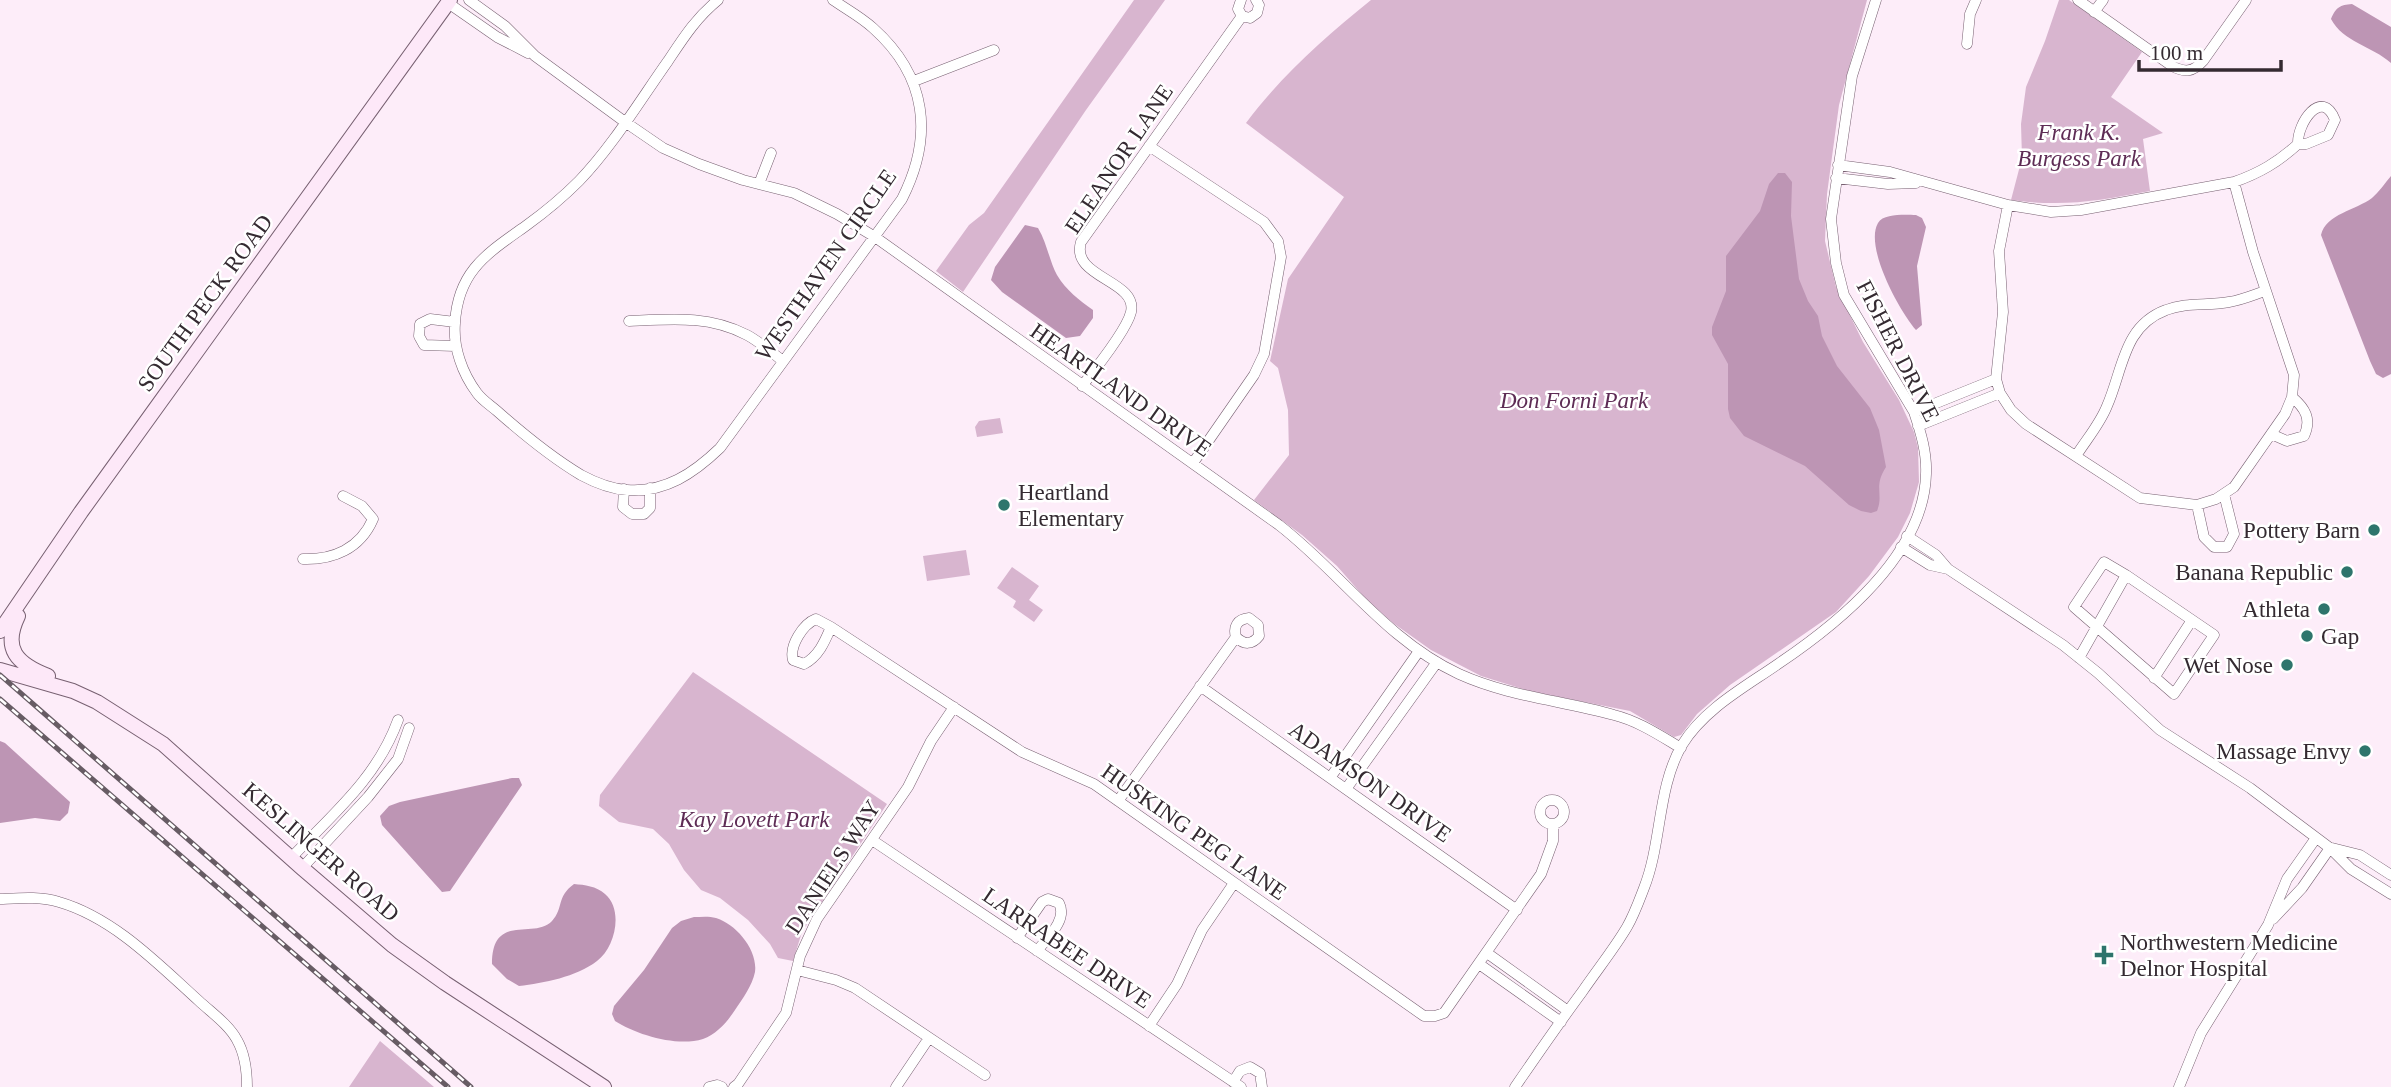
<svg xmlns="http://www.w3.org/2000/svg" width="2391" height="1087" viewBox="0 0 2391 1087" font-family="'Times New Roman',serif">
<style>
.green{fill:#d8b5cf}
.water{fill:#bd95b4}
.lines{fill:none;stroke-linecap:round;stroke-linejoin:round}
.minor-casing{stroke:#776071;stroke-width:11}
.secondary-casing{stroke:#776071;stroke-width:16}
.minor{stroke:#fff;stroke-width:10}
.secondary{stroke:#fde8f8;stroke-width:14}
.rail-casing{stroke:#675c64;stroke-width:5}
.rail{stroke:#fff;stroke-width:2.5;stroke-dasharray:8;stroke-linecap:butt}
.poi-dot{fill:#2e756c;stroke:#fff;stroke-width:2.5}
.labels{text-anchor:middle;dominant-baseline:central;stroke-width:5;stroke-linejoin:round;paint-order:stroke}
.park-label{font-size:23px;font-style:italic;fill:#5e2c55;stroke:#fff}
.street-label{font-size:23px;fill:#342a31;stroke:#fff}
.poi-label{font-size:23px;fill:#342a31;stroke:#fff;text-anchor:end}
</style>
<rect width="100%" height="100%" fill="#fdedf9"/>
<path class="green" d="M1134,0h31l-79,110 -123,182 -27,-21 33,-46 15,-12z
M1371,0h496l-28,105 -12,89 -2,47 11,46 27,55 36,58 15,32 4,16 1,34 -9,31 -12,24 -29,39 -33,36 -106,73 -33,29 -16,21 -7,2 -44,-26 -101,-20 -48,-15 -50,-26 -38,-27 -28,-25 -28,-32 -35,-31 -48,-35 35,-45 -1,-45 -10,-42 -8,-7 18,-82 56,-82 -98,-74c35,-47 79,-86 125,-123z
M2059,0h10l73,52 -31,45 52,36 -20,6 7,52c-53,10 -85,16 -139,9l11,-42 -1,-34 5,-37 19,-46z
M1000,418l3,15 -26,4 -2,-10 4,-6z
M966,550l4,25 -43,6 -4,-25z
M1012,567l27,19 -10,14 14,10 -9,12 -21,-15 3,-6 -19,-13z
M693,672l194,132 -85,128 -9,29 -15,-3 -8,-14 -22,-24 -28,-22 -19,-8 -17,-20 -15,-26 -16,-15 -34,-7 -20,-16 1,-11z
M380,1041l54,46h-85z"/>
<path class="water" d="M2352,4l39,23v36c-19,-17 -48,-21 -60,-44 5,-12 9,-14 21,-15z
M1778,173h7l7,9 -1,34 8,63 9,22 10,15 4,20 15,30 33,42 9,22 7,37c-13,20 -2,27 -9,44l-6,2 -10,-2 -12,-6 -44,-39 -61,-30 -14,-18 -2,-9v-45l-16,-29v-8l14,-36v-35l34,-45 9,-27z
M2391,176v198l-8,4 -7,-4 -6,-13 -49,-126c5,-21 35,-25 51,-37 7,-6 13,-15 19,-22z
M1916,215l6,3 4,9 -9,39 5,59 -6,5c-16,-18 -52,-83 -38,-107 6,-10 28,-8 38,-8z
M1025,225l13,3c9,15 11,32 19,47 9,15 22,25 36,35v8l-13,18 -14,2 -64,-46 -11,-12 4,-13z
M0,741l5,2 65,59 -2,11 -8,8 -25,-3 -35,5z
M512,778h7l3,7 -72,106 -8,1 -60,-67 -2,-9 9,-10 11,-4z
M574,884c11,1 22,2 31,10 19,16 10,54 -8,67 -21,16 -53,22 -78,25l-12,-7 -15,-15c0,-52 42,-24 60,-43 12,-13 4,-24 22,-37z
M694,917c7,0 15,-1 22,1 20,6 42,32 39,54 -3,14 -12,26 -20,38 -8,12 -18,24 -32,29 -26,8 -66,-4 -88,-18l-3,-7 2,-8 30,-36 28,-42 9,-7z"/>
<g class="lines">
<defs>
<path id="minor" d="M469,0l36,26 30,30 90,66 38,26 36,16 44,16 51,13 43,21 38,23 404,288c62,48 107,115 180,149 51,23 102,26 155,41 24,6 45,20 67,33
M718,0c-22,18 -34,37 -50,61 -27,38 -56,86 -89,120 -16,16 -34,31 -52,44 -39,28 -69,45 -72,98 -2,24 7,50 22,70 5,7 13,12 20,18 26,23 54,46 84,64 13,7 31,14 46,15 38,3 67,-17 93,-42l182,-249c32,-63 25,-123 -29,-171 -12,-11 -27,-19 -40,-28
M1241,0l-3,9 4,7
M2078,0l94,66c13,7 21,6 31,-5l43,-61
M448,3l49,34 31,16
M2094,12l9,-12
M1242,16l8,2 7,-5 2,-8 -3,-5
M1967,44l3,-30 6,-14
M914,81l80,-31
M1149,146l115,76 14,19 3,16 -17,97 -10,21 -61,88
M1838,165l52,7 118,33 43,7 30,-2 153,-28c26,-9 44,-20 64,-38h8l22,-9 7,-15c-13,-33 -38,3 -37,24
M1836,178l52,6 28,-1
M759,184l12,-31
M2008,205l-9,46 4,61 -7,67 4,14 11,17 15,14 114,74 57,7 19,-6 18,-12 51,-73 7,-17 2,-22 -41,-123 -19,-70
M629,321c42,-2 80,-6 118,14 13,7 24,17 36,26
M455,322l-25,-3 -10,5 -1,12 5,9 31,1
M1082,386c12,-15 45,-57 49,-74 7,-32 -61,-34 -50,-70l161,-226
M1914,412l82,-33
M1918,426l82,-33
M2271,434l16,7 17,-5c8,-17 1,-28 -12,-39
M2076,456c10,-16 24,-32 31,-50 16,-36 16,-80 59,-96 20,-8 42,-4 63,-8 13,-2 24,-7 36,-11
M624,489l-1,18 9,7h12l6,-6v-20
M2197,505l7,32 10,10h13l7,-13 -10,-40
M1907,536l29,19 12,14 115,76 35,28 62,57 90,58 80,60 21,21 40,25
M1901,547l29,18 18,4
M303,559c30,1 57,-10 70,-40l-11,-13 -19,-10
M831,627c-6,14 -12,29 -27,37l-11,-4c-4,-14 10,-36 23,-41l15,8 191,125 72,32 330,232h11l9,-3 97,-139 12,-33v-17
M2079,658l47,-83 88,60 -40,59 -100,-87 30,-45 22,13
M2154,678l38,-58
M1200,686l317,224
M1330,778l89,-127
M1346,789l91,-127
M1540 812a12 12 0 1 1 24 0a12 12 0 1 1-24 0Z
M1118,801l118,-164c-3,-10 1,-18 13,-19l9,7 1,11c-7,9 -15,9 -23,1
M872,840l369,247
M2332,848l28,7 31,20
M291,858c42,-44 86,-80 107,-138
M302,868l66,-71 30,-38 11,-31
M0,899c20,-1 40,-3 59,3 55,16 99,62 140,99 13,12 30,24 38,39 8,14 10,31 10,47
M2273,919l29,-31 28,-40
M1017,938l25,-36 6,-3 11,4c9,17 -12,35 -22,48
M1487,953l81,58
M1479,964l82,58
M797,970l39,10 19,8 130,87
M1149,1026l28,-42 25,-54 32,-47
M1233,1082l7,-11 10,-4 10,6 2,14
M709,1087l8,-2 5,2
M734,1087l4,-3 48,-71 14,-57 17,-37 91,-132 23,-46 23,-34
M896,1087l33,-49
M1515,1087c22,-32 44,-64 67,-95 15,-22 32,-43 45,-65 7,-12 12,-26 17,-39 18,-45 13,-100 38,-143 22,-36 63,-58 96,-81 61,-41 146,-109 148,-190 1,-21 -5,-41 -12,-62l-70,-117 -8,-32 -5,-44 21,-143 24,-76
M2179,1087l22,-54 67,-108 19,-46 29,-41"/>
<path id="secondary" d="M18,616c-16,33 -1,48 30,60
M0,631l81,-119 369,-512
M0,670l73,21 24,11 66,42 139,124 90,77 53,38 159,104"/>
</defs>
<use href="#minor" class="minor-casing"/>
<use href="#secondary" class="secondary-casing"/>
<use href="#minor" class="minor"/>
<use href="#secondary" class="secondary"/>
<defs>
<path id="rail" d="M0,675l471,412
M0,699l448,388"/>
</defs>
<use href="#rail" class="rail-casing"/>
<use href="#rail" class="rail"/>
</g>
<g class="poi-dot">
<circle cx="1004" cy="505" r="7"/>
<circle cx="2374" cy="530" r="7"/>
<circle cx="2347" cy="572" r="7"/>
<circle cx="2324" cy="609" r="7"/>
<circle cx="2307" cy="636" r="7"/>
<circle cx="2287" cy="665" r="7"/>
<circle cx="2365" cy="751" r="7"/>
<path d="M2100.5 944.5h7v7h7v7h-7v7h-7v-7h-7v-7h7z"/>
</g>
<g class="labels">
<g class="park-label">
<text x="2079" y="132">Frank K.<tspan x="2079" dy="26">Burgess Park</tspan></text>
<text x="1574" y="400">Don Forni Park</text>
<text x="754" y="819">Kay Lovett Park</text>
</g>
<g class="street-label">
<text transform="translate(1119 159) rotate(-56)">ELEANOR LANE</text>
<text transform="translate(826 265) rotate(-55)">WESTHAVEN CIRCLE</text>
<text transform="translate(205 303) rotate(-54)">SOUTH PECK ROAD</text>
<text transform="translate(1898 351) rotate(63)">FISHER DRIVE</text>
<text transform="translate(1121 390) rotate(35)">HEARTLAND DRIVE</text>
<text transform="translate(1370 782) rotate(35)">ADAMSON DRIVE</text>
<text transform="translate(1194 832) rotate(35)">HUSKING PEG LANE</text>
<text transform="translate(321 852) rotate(41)">KESLINGER ROAD</text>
<text transform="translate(833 867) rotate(-57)">DANIELS WAY</text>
<text transform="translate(1067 948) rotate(34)">LARRABEE DRIVE</text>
</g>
<g class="poi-label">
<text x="1018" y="492" text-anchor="start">Heartland<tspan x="1018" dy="26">Elementary</tspan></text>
<text x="2360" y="530">Pottery Barn</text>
<text x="2333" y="572">Banana Republic</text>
<text x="2310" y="609">Athleta</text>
<text x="2321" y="636" text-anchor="start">Gap</text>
<text x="2273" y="665">Wet Nose</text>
<text x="2351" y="751">Massage Envy</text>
<text x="2120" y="942" text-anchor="start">Northwestern Medicine<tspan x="2120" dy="26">Delnor Hospital</tspan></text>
</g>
</g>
<path d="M2139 60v10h142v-10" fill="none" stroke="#342a31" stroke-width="3.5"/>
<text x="2150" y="60" font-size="21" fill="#342a31" stroke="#ffffff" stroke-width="5" paint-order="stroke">100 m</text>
</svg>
